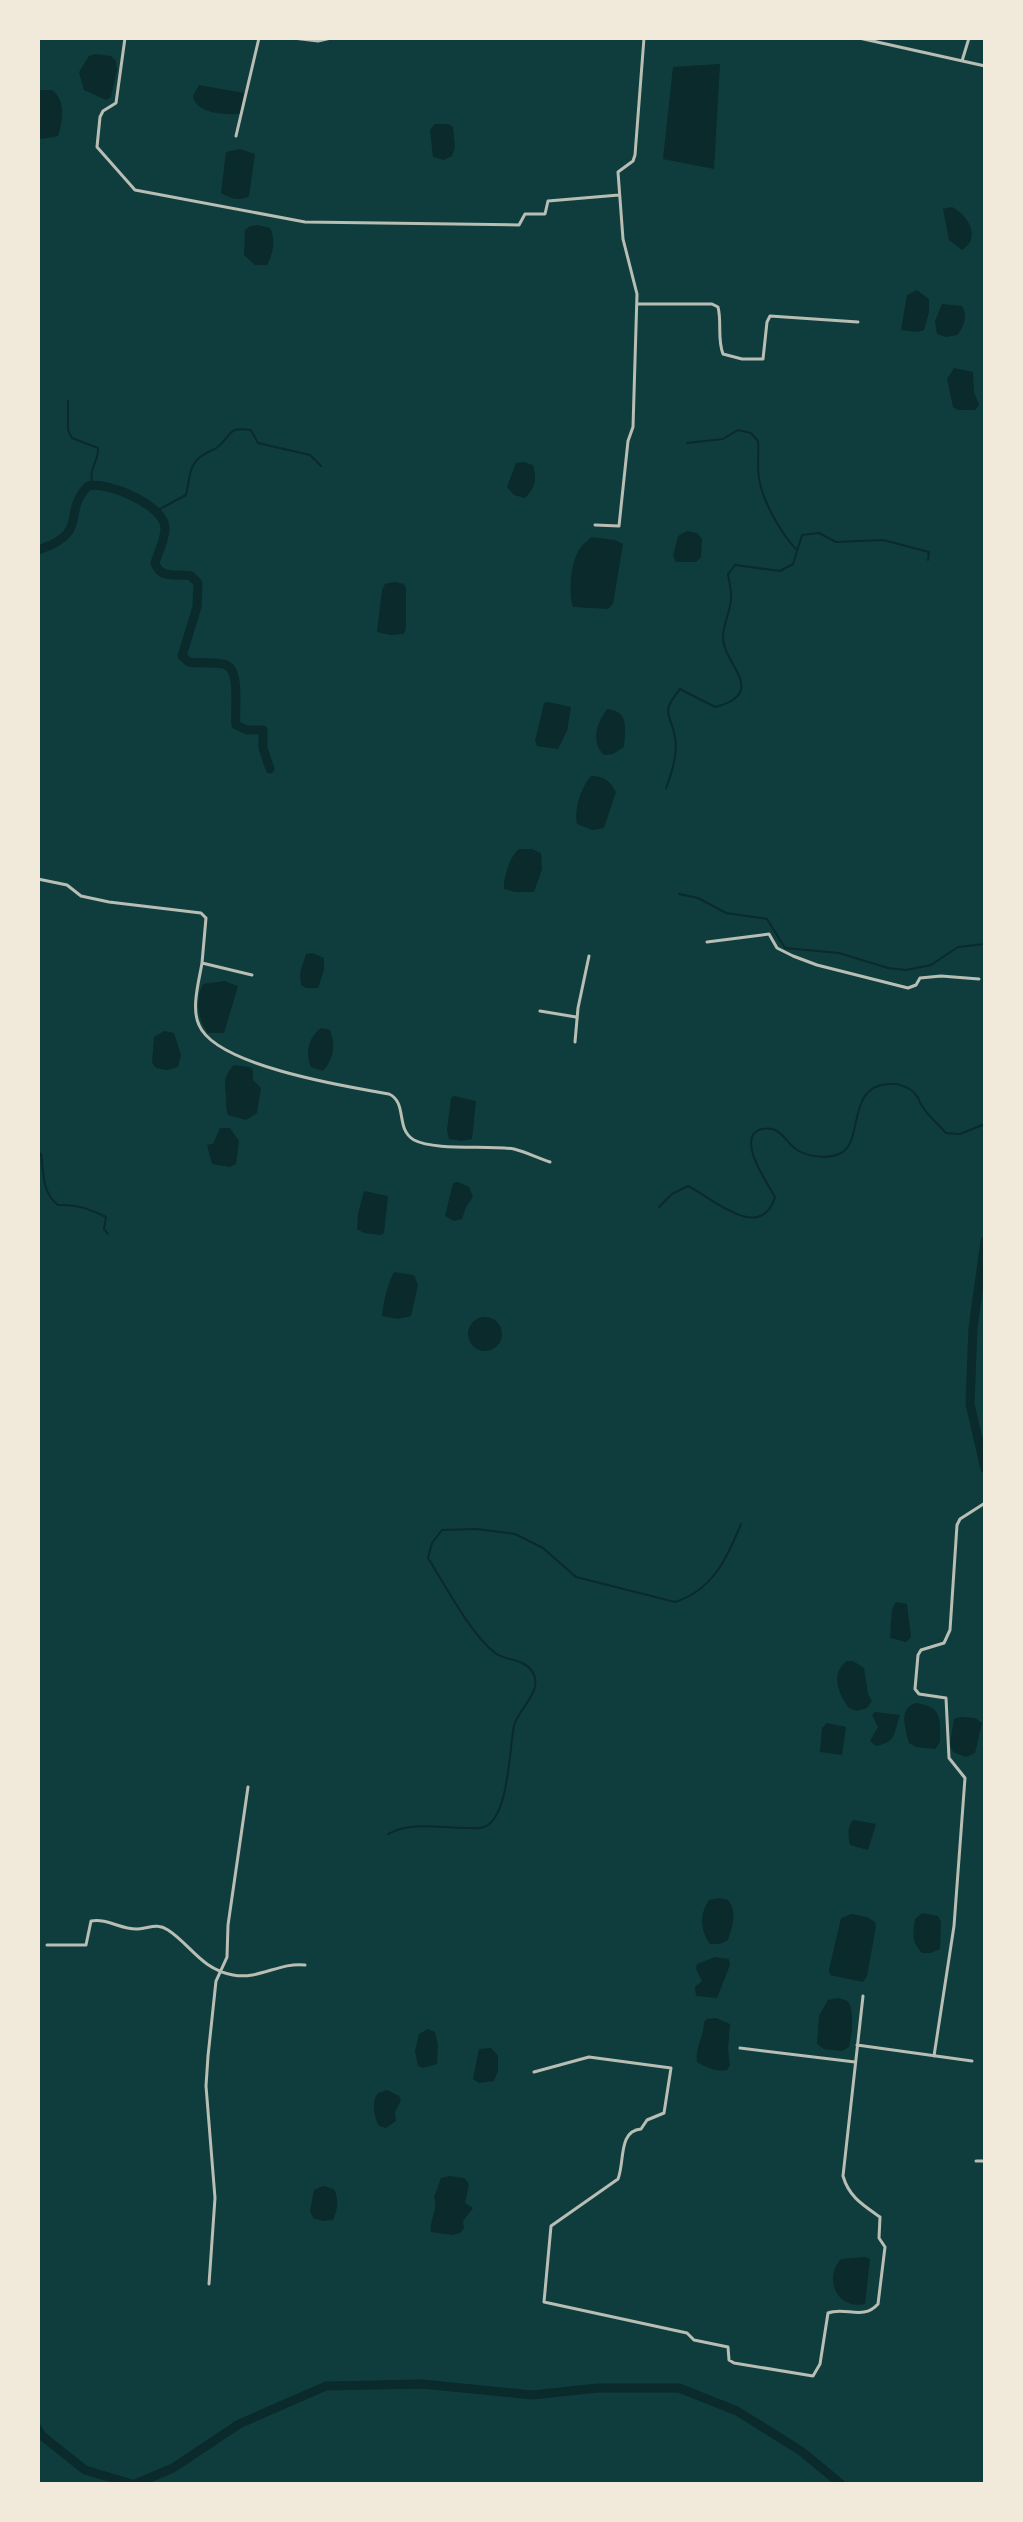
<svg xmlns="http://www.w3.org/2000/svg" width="1023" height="2522" viewBox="0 0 1023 2522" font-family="Spectral,serif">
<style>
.water{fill:#0a2a2b}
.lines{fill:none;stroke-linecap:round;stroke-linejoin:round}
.stream{stroke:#0a2a2b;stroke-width:2}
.river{stroke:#0a2a2b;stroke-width:9}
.minor{stroke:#b8beb3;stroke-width:3}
</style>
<rect width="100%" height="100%" fill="#0f3d3e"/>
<path class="water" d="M95,54l16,2 5,5 1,9 -6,27 -5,3 -22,-10 -5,-18 10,-16z
M720,64l-6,105 -51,-10 10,-92z
M199,85l45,8 -4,21c-15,1 -44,0 -47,-18z
M38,90h14c14,10 11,31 6,46l-16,3 -4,-2z
M435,124h14l4,3 2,20 -3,9 -8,4 -11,-3 -3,-27z
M240,149l15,5 -6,42c-9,6 -20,2 -28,-3l5,-41z
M952,207c16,8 30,31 10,43l-13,-10 -6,-31z
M258,225l12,3c6,10 3,27 -3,37h-12l-11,-10 1,-25 5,-4z
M917,290l12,9v13l-5,18 -6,2 -17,-2 6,-35z
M942,304l20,2c6,10 2,21 -5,29l-11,2 -9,-3 -2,-13z
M954,368l19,4 1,20 5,13 -4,5h-17l-5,-3 -6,-28z
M524,462l9,3c4,14 3,22 -8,33l-11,-3 -7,-8 9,-24z
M687,531l10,2 5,6 -1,18 -5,5h-20l-3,-6 5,-20z
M591,537l24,3 8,4 -10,60 -5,5 -35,-2c-5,-15 -2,-48 8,-60 3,-4 7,-6 10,-10z
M395,582l9,2 2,4v40l-2,6 -14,1 -13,-3 5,-42 3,-6z
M548,702l23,5 -4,24 -9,18 -21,-3 -2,-5 9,-38z
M607,709c23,2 18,20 17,38l-11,7 -9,1c-14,-14 -7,-32 3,-46z
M591,776c13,0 19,5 25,16l-12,36 -12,2 -15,-6c-3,-15 4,-37 14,-48z
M519,849h13l9,4 1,16 -8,23h-19l-11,-3c-1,-11 6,-33 15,-40z
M312,953l12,5v12l-6,18h-12l-5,-3 -1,-12 6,-19z
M224,981l14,5 -14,47h-16c-10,-12 -13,-35 -5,-49z
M321,1028l9,2c6,16 4,28 -7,41l-12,-4c-6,-14 -3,-29 10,-39z
M164,1031l10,2 7,22 -3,12 -11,3 -11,-2 -4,-5 2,-26z
M234,1065l16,2 3,3v10l8,8 -4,25 -11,7 -18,-5c-3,-8 -1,-12 -2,-19 -2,-14 -2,-20 8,-31z
M454,1096l22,5 -4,38 -11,2 -12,-2 -2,-9 4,-32z
M220,1128h10l9,13 -3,23 -6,3 -18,-3 -5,-19 6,-1z
M458,1182l11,5 4,10 -7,10 -4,12 -8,2 -9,-5 8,-33z
M364,1191l24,5 -4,37 -3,2 -17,-2 -7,-4 1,-15z
M394,1272l20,3 4,10 -7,31 -13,3 -16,-3c1,-12 6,-34 12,-44z
M468 1334a17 17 0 1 1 34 0a17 17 0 1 1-34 0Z
M896,1602l11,2 4,33 -5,5 -16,-4 2,-29z
M847,1661h6l11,7 4,26 4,7 -5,7 -10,3 -8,-3c-11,-15 -19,-34 -2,-47z
M916,1703c27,4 24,16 24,39l-5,7 -19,-2 -7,-4c-4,-15 -11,-35 7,-40z
M875,1712l25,3c-7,19 -2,26 -24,31l-6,-5 8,-14 -6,-12z
M960,1717l15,1 7,5 -7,30 -9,4 -13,-5 -3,-8 4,-25z
M827,1723l19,4 -4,28 -22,-3 2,-24z
M853,1820l23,4 -8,26 -18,-5c-2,-8 -3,-18 3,-25z
M720,1898l8,2c10,12 4,27 0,40l-8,4h-10c-10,-14 -11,-29 -1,-44z
M922,1913l16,3 3,6 -1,27 -9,4h-9c-11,-11 -9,-20 -7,-34z
M852,1914l15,3 8,5 1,4 -9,50 -4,6 -33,-7 -1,-5 12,-52z
M715,1957l14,2 1,6 -13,33 -21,-2 -1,-9 7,-6 -6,-12 1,-5z
M838,1998l10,3c7,13 4,32 1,46l-7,4 -18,-2 -7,-5 2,-28 9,-16z
M716,2018l14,6 -2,26 2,15 -3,5c-11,2 -20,-2 -30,-8 -2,-15 7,-25 7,-40l3,-3z
M428,2029l7,3 3,13 -1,19 -14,4 -5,-2 -3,-15 4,-17z
M491,2048l7,8v15l-4,10 -15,2 -6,-4 6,-30z
M387,2090l12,6 2,5 -6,11 1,9 -10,7 -7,-2c-5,-9 -8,-24 -1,-33z
M450,2176l14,2 5,6 -4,19 8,5 -10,13 1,7 -4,5 -8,2 -21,-3c-2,-12 8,-24 3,-35l7,-19z
M323,2186l11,3c5,11 4,19 -1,31l-10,1 -10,-3 -3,-7 4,-21z
M865,2257l5,2 -5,45c-28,6 -42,-25 -24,-45z"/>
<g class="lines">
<path class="stream" d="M68,401v29l4,8 26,10c1,15 -9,16 -6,37
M687,443l36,-4 15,-9 13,3 7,8c1,12 -1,25 1,37 3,22 22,56 38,72
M158,510l28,-15c4,-15 2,-31 17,-40 5,-4 13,-5 17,-10 13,-13 9,-18 31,-15l7,13 52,12 11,11
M666,788c6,-15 12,-35 9,-51 -4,-25 -16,-22 5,-48l35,18c55,-14 7,-44 8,-70 0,-12 7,-25 8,-37 1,-8 -2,-18 -3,-26l7,-9 45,6 13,-7 9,-29 17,-2 17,9 47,-2 46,12 -1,8
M679,894l19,4 28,15 41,6 18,29 54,5 49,15 18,2 25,-5 27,-18 27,-3
M38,1152l3,2c3,20 1,39 17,51 20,-1 31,4 48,12l-2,12 4,5
M659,1207l13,-13 16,-8c23,11 73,58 87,11 -8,-14 -36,-55 -18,-66 4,-3 13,-3 18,-1 9,4 14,15 22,20 12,7 30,9 42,4 26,-10 6,-67 49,-70 10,-1 22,3 28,11 3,3 3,7 6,11 6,10 16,18 24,27l14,1 25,-10
M388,1834c22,-13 53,-6 78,-6 5,0 13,1 18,-1 25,-9 25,-77 30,-101 4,-18 31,-35 18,-55 -9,-13 -26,-10 -37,-18 -25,-20 -50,-68 -67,-95l4,-15 10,-13 34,-1 39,5 28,14 33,29 99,25c38,-12 52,-44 66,-78"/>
<path class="river" d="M38,550c53,-18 23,-36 50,-64 20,-5 75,19 77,41 1,10 -7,26 -10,36 6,17 21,10 36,13l7,7 -1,24 -15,49 7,6c11,2 27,-1 37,3 15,6 8,45 10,60l11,5h16v18l7,21
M985,1241l-12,87 -3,76 15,65
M38,2429l3,6 44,35 47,14
M135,2484l38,-16 66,-44 87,-38 96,-2 110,11 66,-7h81l58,23 64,40 40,33"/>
<path class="minor" d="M125,38l-9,65 -13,8 -3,6 -3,30 38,43 170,32 214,3 6,-11h20l3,-13 71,-6
M293,38l25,3 13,-3
M859,38l126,28
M962,61l7,-23
M236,136l23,-98
M637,304h75l6,3c4,16 -1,31 5,47l19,5h21l4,-37 3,-6 88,6
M595,525l24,1 9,-85 5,-14 4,-133 -14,-55 -5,-67 15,-11 2,-6 9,-117
M38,879l29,6 14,11 28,6 92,11 5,5 -4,45 50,12
M707,942l62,-8 8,14 16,8 24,9 91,23 8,-3 4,-7 21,-2 38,3
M202,963c-3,18 -11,45 -3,62 17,41 149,62 190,69 19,9 6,35 25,46 21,11 74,5 100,9 12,3 24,9 36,13
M540,1011l36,6
M575,1042l3,-34 11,-52
M47,1945h39l5,-24c17,-3 30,9 47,8 12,-1 19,-6 30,1 23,15 33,39 65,45 26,5 46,-13 72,-10
M857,2045l115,16
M740,2048l115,14
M934,2056l20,-130 11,-148 -16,-20 -3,-60 -27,-4 -4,-5 3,-34 3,-5 23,-7 6,-13 7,-105 3,-6 25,-16
M534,2072l55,-15 82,11 -7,45 -17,7 -6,9c-23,2 -16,32 -23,50l-67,47 -7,76 143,31 7,7 34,7 1,13 5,3 79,13 7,-12 8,-51c17,-7 35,8 50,-9l7,-57 -6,-9 1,-21c-17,-12 -31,-20 -37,-41l20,-180
M976,2161h9
M209,2284l6,-86 -9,-112 2,-30 8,-75 11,-24 1,-32 20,-138"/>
</g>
<rect width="1023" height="2522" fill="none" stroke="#f1e9da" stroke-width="80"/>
</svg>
